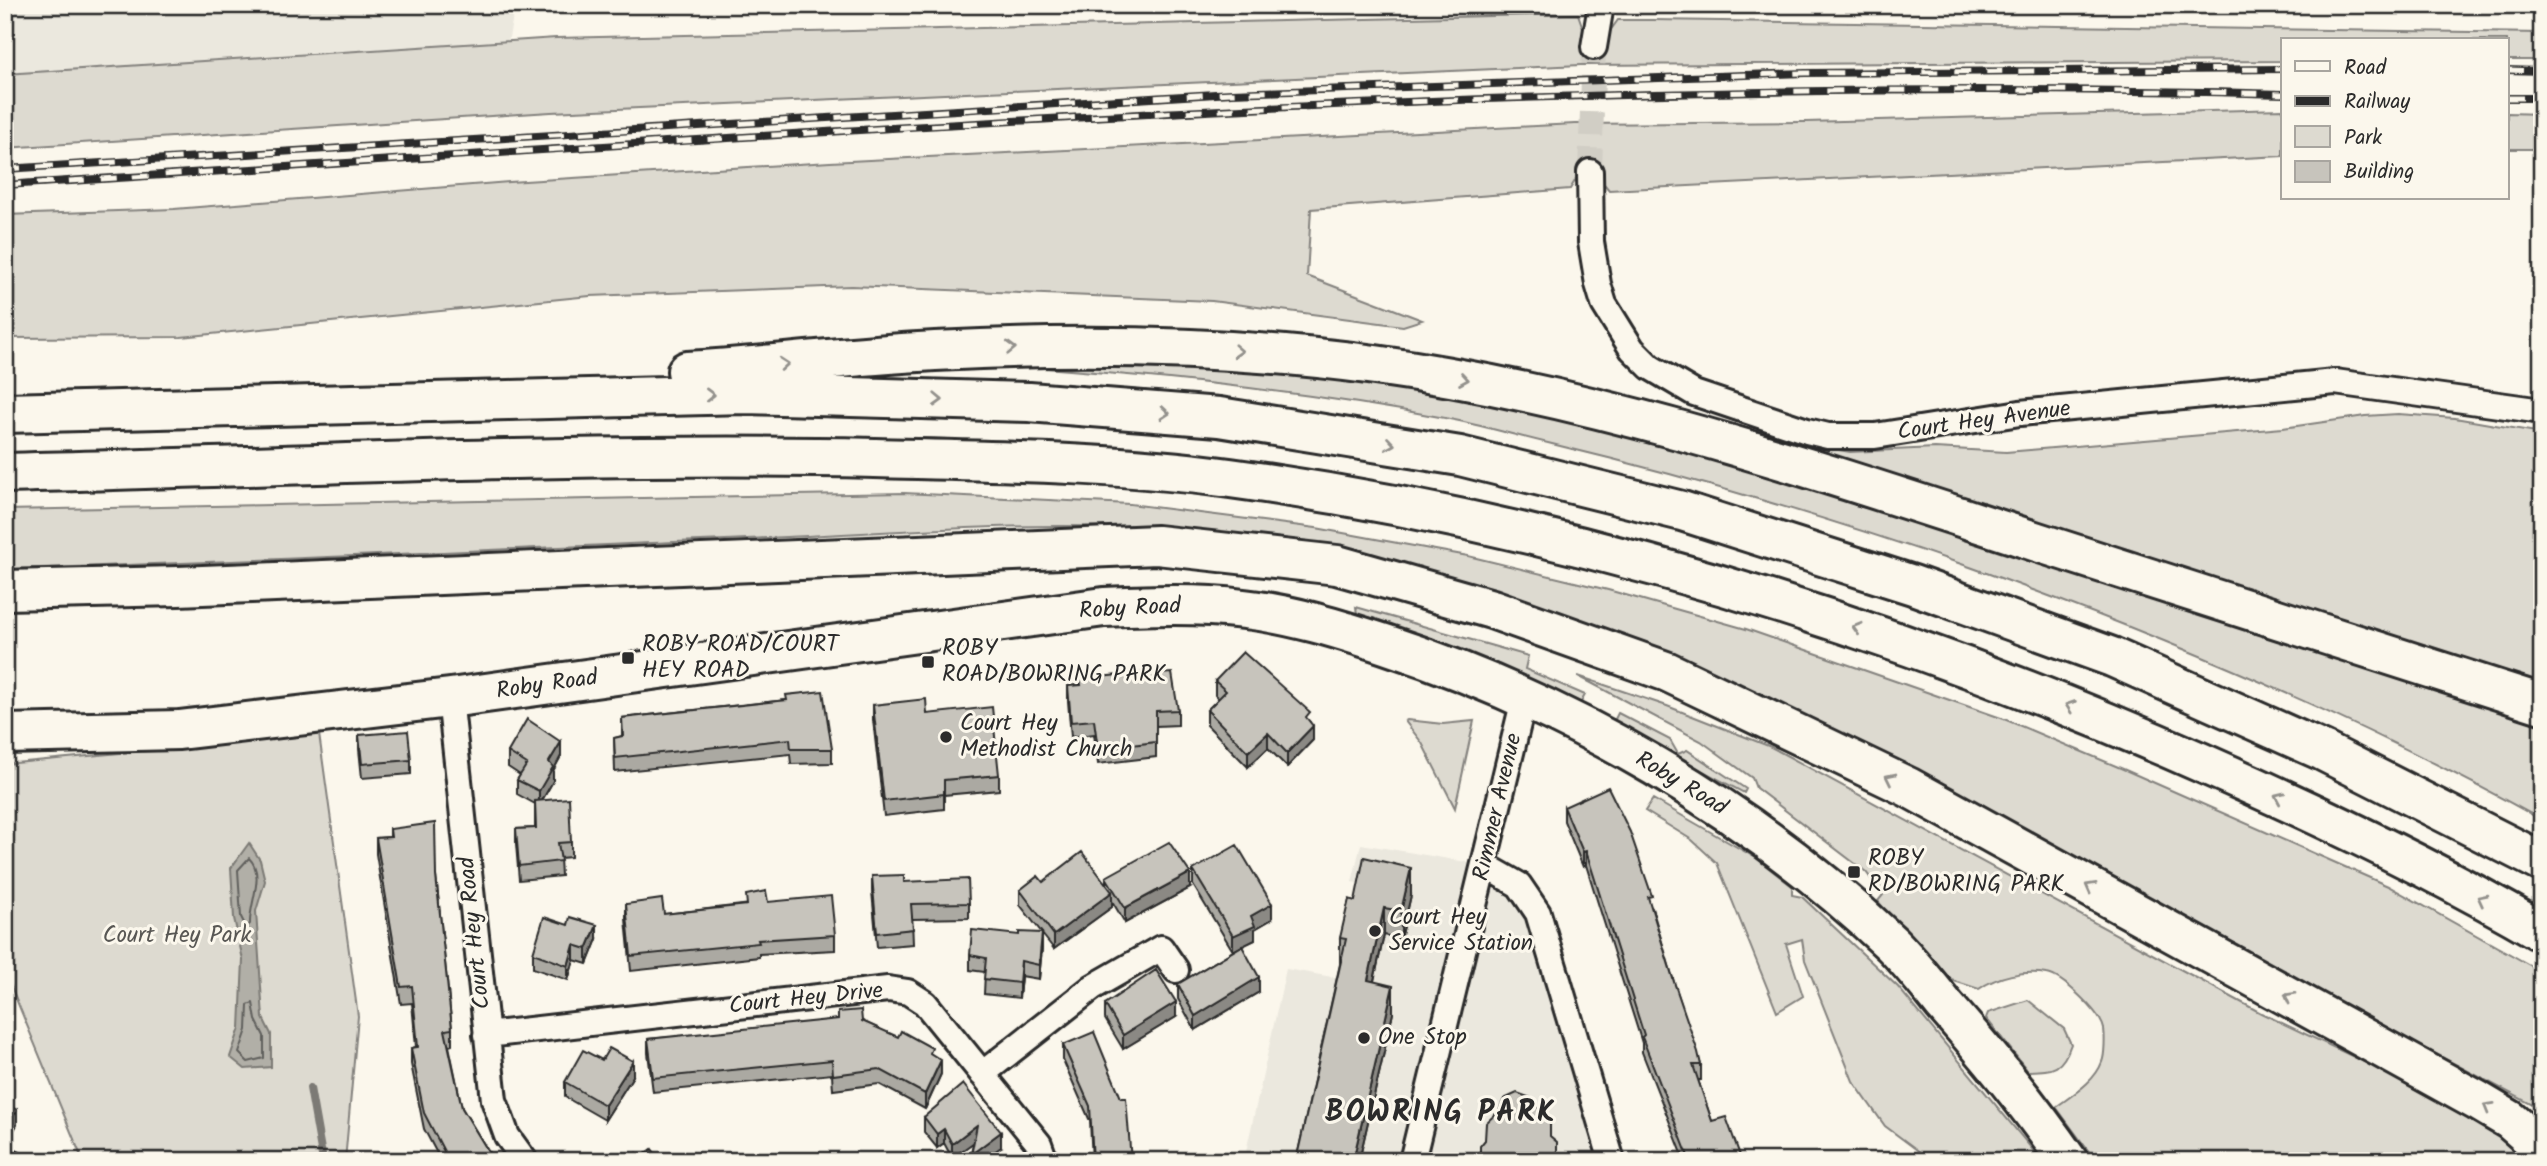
<svg xmlns="http://www.w3.org/2000/svg" width="2547" height="1166" viewBox="0 0 2547 1166" font-family="Kalam,sans-serif">
<style>
.built{fill:#ebe8de}
.green{fill:#dddad0;stroke:#84827e;stroke-width:2}
.water{fill:#b1afa7;stroke:#7b7a75;stroke-width:2}
.lines{fill:none;stroke-linecap:round;stroke-linejoin:round}
.shore{stroke:#61605d;stroke-width:2}
.stream{stroke:#7b7a75;stroke-width:8}
.street-tunnel{stroke:#d1cec5;stroke-width:24;stroke-dasharray:24 12;stroke-linecap:butt}
.street-casing{stroke:#2b2b2b;stroke-width:30}
.primary-casing{stroke:#2b2b2b;stroke-width:44}
.highway-casing{stroke:#2b2b2b;stroke-width:44}
.street{stroke:#fbf7ec;stroke-width:24}
.primary{stroke:#fbf7ec;stroke-width:38}
.highway{stroke:#fbf7ec;stroke-width:38}
.rail-casing{stroke:#2b2b2b;stroke-width:8}
.rail{stroke:#fbf7ec;stroke-width:5;stroke-dasharray:16;stroke-linecap:butt}
.wall{fill:#aba9a2;stroke:#2b2b2b;stroke-width:2}
.shaded-wall{fill:#8b8984;stroke:#2b2b2b;stroke-width:2}
.building{fill:#c7c4bc;stroke:#2b2b2b;stroke-width:2}
.oneway{stroke:#93918c}
.poi-dot{fill:#2b2b2b;stroke:#fbf7ec;stroke-width:2.5}
.labels{text-anchor:middle;dominant-baseline:central;stroke-width:6;stroke-linejoin:round;paint-order:stroke}
.street-label{font-size:23px;fill:#2b2b2b;stroke:#fbf7ec}
.poi-label{font-size:23px;fill:#2b2b2b;stroke:#fbf7ec;text-anchor:start}
.park-label{font-size:23px;fill:#585754;stroke:#fbf7ec}
.district-label{font-size:30px;font-weight:bold;letter-spacing:2px;fill:#2b2b2b;stroke:#fbf7ec}
</style>
<rect width="100%" height="100%" fill="#fbf7ec"/>
<filter id="ink" filterUnits="userSpaceOnUse"><feTurbulence type="fractalNoise" baseFrequency=".0143" numOctaves="2"/><feDisplacementMap in="SourceGraphic" scale="14" xChannelSelector="R" yChannelSelector="G"/><feConvolveMatrix kernelMatrix="1 2 1 2 8 2 1 2 1" color-interpolation-filters="sRGB"/></filter>
<g filter="url(#ink)">
<path class="built" d="M5,5h510l-7,38 -503,31z
M1361,844l123,21 35,20 93,276h-368l42,-192 52,9 26,-94 -12,-2z"/>
<path class="green" d="M1578,14l7,20 22,1 11,-15h35l889,13v27h-35v-20h-224v21l-702,4 -1030,47 -546,36v-74l551,-36z
M2283,109v47l-674,34 -13,-16 -18,2 -8,13 -259,20 -4,67 115,44 -19,6 -191,-25 -361,-15 -261,10 -409,41 -176,1v-123l169,-6 335,-27 321,-20 745,-38 231,-2z
M2507,113l35,1v35h-35z
M1035,363l135,1 157,12 187,29 276,74 752,241v100c-183,-101 -376,-183 -572,-253 -138,-48 -276,-89 -418,-123 -35,-8 -71,-19 -107,-26 -133,-25 -267,-40 -401,-50z
M2398,414l57,4 87,15v251l-731,-234 -1,-5 40,7 85,-4 71,4 277,-24 82,-12z
M904,493l226,11 186,24 152,28 140,34 138,39 258,90 119,50 265,117 154,86v141l-9,-8 -477,-251 -699,-300c-69,-12 -138,-22 -209,-26 -133,-7 -268,5 -401,11 -247,10 -494,23 -742,30v-59z
M1356,607l172,49 -3,13 60,26 -5,9 -92,-43 -131,-47z
M1578,676l89,30 104,41 490,266 237,112 38,36h-440l-40,-54c16,-12 39,-25 46,-45 3,-7 3,-26 2,-33 -3,-16 -42,-53 -57,-55 -23,-4 -50,2 -68,15l-28,-9 -49,-49 -24,-30 5,-6 -17,-23 -110,-84 -4,-10 -51,-37z
M1618,713l52,27 8,14 9,-4 59,39 -2,4 -131,-70z
M1407,720l36,4 31,-3 -19,87 -33,-65 -17,-22z
M319,734l39,282 -13,145h-262l-78,-189v-208z
M1653,799l103,59 36,28v9l10,2 96,90 144,174h-110l-47,-35 -32,-45 -48,-121 -3,-21 -16,5 17,52 -26,16 -60,-149 -25,-23 -47,-29z
M2028,1000l36,29 7,15c-9,26 -17,26 -43,27l-42,-53 2,-5z"/>
<path class="water" d="M249,843l11,17 5,21 -9,30 7,107 8,16v33l-26,2 -15,-12 10,-29 3,-68 -9,-42 -3,-50z"/>
<g class="lines">
<path class="shore" d="M249,858c17,17 0,45 1,66l-4,3 -5,-10 -3,-47z
M253,1003l3,17 8,16v22l-16,4 -9,-9 8,-23 1,-25z"/>
<path class="stream" d="M310,1088l13,73"/>
<path class="street-tunnel" d="M1590,172l4,-125"/>
<defs>
<path id="street" d="M1594,47l7,-42
M1590,172l1,70 7,42 6,20 28,45 18,18 44,26 113,38 21,5h47l145,-23 315,-31 207,29
M450,698l44,402 13,36 18,25
M1484,865l35,20 19,28 74,248
M486,1035l402,-46 20,3 17,11 114,141 6,17
M982,1074l111,-87 68,-39 15,22
M1412,1161l112,-462"/>
<path id="primary" d="M5,734l174,-4 271,-32 654,-91c47,-2 93,-4 140,2 47,5 95,20 141,35 186,61 365,165 507,300 19,19 36,41 53,62 44,50 85,100 123,155"/>
<path id="highway" d="M687,371c83,-5 165,-16 248,-20 146,-8 294,-6 440,14 218,30 429,101 638,169 176,58 353,113 529,170
M5,413l740,-19 284,8 190,15 241,39 222,55 231,74 199,72 211,94 219,111
M5,473c290,-7 580,-21 870,-15 117,3 237,4 355,20 334,46 661,148 970,284 116,51 232,106 342,170
M5,590l173,-4 979,-41 180,20 155,44 176,63 240,115 570,314 32,19 32,28"/>
</defs>
<use href="#street" class="street-casing"/>
<use href="#primary" class="primary-casing"/>
<use href="#highway" class="highway-casing"/>
<use href="#street" class="street"/>
<use href="#primary" class="primary"/>
<use href="#highway" class="highway"/>
<defs>
<path id="rail" d="M2507,70l35,1
M2507,98h35
M5,169l1227,-76 573,-20 478,-4
M5,185c758,-47 1518,-112 2278,-91"/>
</defs>
<use href="#rail" class="rail-casing"/>
<use href="#rail" class="rail"/>
</g>
<path class="wall" d="M1159,674l19,36v15l-22,1v31l-58,7 -4,-30 -23,3 -3,-36v-15l12,-1v-6z
M1215,681l95,41 3,18 -26,27 -19,-19 -20,19 -41,-42v-15l12,-11 -4,-4z
M786,700l46,49v14l-41,1 -1,-10 -175,18 -1,-34 8,-2v-18z
M873,705l54,9 72,61v15l-55,5v14l-60,7 -11,-96z
M359,735l52,25v14l-49,4 -3,-29z
M508,752l53,4 -8,15v10l-11,19 29,42v15l-11,1 1,18 -42,4 -3,-36v-15l19,-1v-24l-18,-10v-14l3,-5 -12,-8z
M1564,807l88,101 22,74 27,83v15h-3l14,41 30,40h-57l-43,-109v-9l-56,-178 -3,2 -19,-46z
M390,829l46,47 16,153v16l-3,1 13,62 32,53h-53l-17,-32 -13,-65v-16l5,-1 -4,-44 -11,1 -25,-150v-16l14,-1z
M1193,870l79,49 -17,10v11l-13,6 17,46 -64,38 -17,-31v-15l55,-33 -40,-66z
M872,876l32,6 65,21v15l-57,1 1,25 -36,3 -5,-56z
M1106,877l84,11 -65,35 -13,-22v6l-58,42 -12,-15v14l-3,31 -18,-3 -2,22 -35,-4 1,-22 -15,-2v-15l49,-20 23,-2 -22,-28v-15l23,-8 63,2z
M1411,895l-10,44 -17,-4 -10,46 19,32 -34,148h-63l44,-197v-26l15,-37z
M768,902l67,33v15l-76,4v3l-128,14 -5,-52v-15l38,10z
M597,939l-10,25 -13,-4 -6,20 -35,-12v-15z
M1105,1004l71,13 -53,32 -18,-30z
M862,1021l70,34 9,19 -16,35 -46,-25 -46,6 -1,-16 -179,18 -5,-39v-14z
M1063,1045l68,116h-39l-2,-40 -27,-61z
M602,1060l31,16 -28,44 -40,-23v-15z
M924,1117l77,30 -31,14 3,-19 -21,16 -8,-15 -7,5 -13,-16z"/>
<path class="shaded-wall" d="M1313,726v14l-26,27v-14z
M1268,733v15l-20,19v-15z
M561,742v14l-8,15v10l-14,25v-15l10,-29z
M1586,851v14l-3,2v-15z
M1411,868v27l-10,44v-28z
M1190,873v15l-65,35v-15z
M1112,892v15l-58,42v-14z
M1272,904v15l-17,10v11l-22,11v-15l18,-20z
M1384,908v27l-16,72v-27z
M597,925v14l-10,25v-15z
M1042,933v15l-3,31v-14z
M574,945v15l-6,20v-14z
M1021,961v15l-2,22v-15z
M1259,977v15l-64,38v-14z
M1393,986v27l-34,148h-6z
M1176,1002v15l-53,32v-14z
M941,1060v14l-16,35v-15z
M633,1061v15l-28,44v-15z
M17,1110v15l-12,20v-15z
M977,1125v15l-25,18v-14z
M944,1129v14l-7,5v-14z
M1001,1132v15l-19,14 -9,-8z"/>
<path class="building" d="M1243,652l67,60 -4,5 7,9 -26,27 -19,-20 -20,19 -41,-42 19,-19 -11,-10z
M1158,671l1,3 13,-1 6,37 -22,1v31l-58,7 -4,-29 -23,2 -3,-36 13,-1 -1,-6z
M823,691l9,58h-41l-1,-10 -175,19 -1,-20 9,-2 -1,-18 165,-18 -1,-5z
M926,699l1,15 65,-7 7,68 -55,5v14l-60,7 -11,-96z
M527,719l34,23 -12,20 4,5 -14,24 -22,-11 10,-16 -19,-12z
M408,731l3,29 -49,4 -3,-29z
M1608,787l22,45 22,64 -4,1 26,85 24,70 3,13h-8l19,56 14,-4 16,44h-52l-48,-124 2,-2 -58,-184 -3,1 -19,-45z
M569,798l2,44 -13,1 3,18 -42,5 -3,-37 20,-1 -1,-27z
M435,823l1,53 16,153 -7,1 17,78 32,53h-45l-25,-48 -13,-65 7,-1 -6,-61 -11,1 -25,-149 15,-1 -1,-8z
M1169,842l21,31 -65,35 -19,-31z
M1237,845l35,59 -21,12 4,10 -22,10 -40,-66z
M1082,852l30,40 -58,43 -34,-45 18,-14 5,6z
M1364,857l47,11 -10,43 -17,-3 -16,72 25,6 -40,175h-57l50,-222 -6,-1 9,-39 6,2z
M904,875v7l64,-3 1,24 -58,1 2,25 -36,4 -5,-57z
M766,891l2,11 63,-6 4,39 -77,5 1,3 -128,13 -5,-52 36,-5 2,15 83,-9 -1,-10z
M544,917l24,8 2,-8 27,8 -10,24 -13,-4 -6,21 -35,-13z
M972,930l47,5v-3l23,1 -3,32 -18,-4 -2,22 -35,-4 2,-21 -16,-3z
M1242,946l17,31 -64,39 -17,-32z
M1156,970l20,32 -53,33 -18,-31z
M861,1010l1,11 36,16 3,-6 31,17 -2,5 11,7 -16,34 -46,-25 -46,6 -1,-15 -179,18 -5,-39 190,-20v-7z
M1094,1032l27,66h5l5,63h-38l-3,-55 -27,-61z
M609,1048l24,13 -28,44 -40,-23 18,-32 19,10z
M963,1084l38,48 -28,21 41,5 -1,3h-43l7,-36 -25,19 -8,-15 -7,5 -13,-17z
M1517,1093l14,5 19,26v12l7,6v19h-77v-15l5,-6 1,-17 13,-12 5,-12z
M5,1103l12,7 -12,20z
M5,1145l15,7 -5,9h-10z
M652,1149l9,12h-34l10,-8 3,5z"/>
<defs><path id="oneway-chevron" d="M-2-3.5L2.5 0L-2 3.5" fill="none" stroke-width="1.6" stroke-linecap="round" stroke-linejoin="round" transform="scale(1.75)"/></defs>
<g class="oneway">
<use href="#oneway-chevron" transform="translate(1011 348) rotate(-2)"/>
<use href="#oneway-chevron" transform="translate(1238 351) rotate(3)"/>
<use href="#oneway-chevron" transform="translate(784 364) rotate(-5)"/>
<use href="#oneway-chevron" transform="translate(1464 379) rotate(9)"/>
<use href="#oneway-chevron" transform="translate(710 395) rotate(-1)"/>
<use href="#oneway-chevron" transform="translate(938 400) rotate(2)"/>
<use href="#oneway-chevron" transform="translate(1165 413) rotate(5)"/>
<use href="#oneway-chevron" transform="translate(1390 444) rotate(9)"/>
<use href="#oneway-chevron" transform="translate(1857 628) rotate(-163)"/>
<use href="#oneway-chevron" transform="translate(2070 706) rotate(-160)"/>
<use href="#oneway-chevron" transform="translate(1890 778) rotate(-154)"/>
<use href="#oneway-chevron" transform="translate(2279 797) rotate(-156)"/>
<use href="#oneway-chevron" transform="translate(2090 887) rotate(-151)"/>
<use href="#oneway-chevron" transform="translate(2482 899) rotate(-153)"/>
<use href="#oneway-chevron" transform="translate(2289 997) rotate(-151)"/>
<use href="#oneway-chevron" transform="translate(2488 1107) rotate(-150)"/>
</g>
</g>
<g class="poi-dot">
<rect x="621" y="651" width="14" height="14" rx="3.5"/>
<rect x="921" y="655" width="14" height="14" rx="3.5"/>
<circle cx="946" cy="737" r="7"/>
<rect x="1847" y="865" width="14" height="14" rx="3.5"/>
<circle cx="1375" cy="931" r="7"/>
<circle cx="1364" cy="1038" r="7"/>
</g>
<g class="labels">
<g class="street-label">
<text transform="translate(1984 421) rotate(-8)">Court Hey Avenue</text>
<text transform="translate(1130 609) rotate(-3)">Roby Road</text>
<text transform="translate(547 685) rotate(-8)">Roby Road</text>
<text transform="translate(1681 784) rotate(31)">Roby Road</text>
<text transform="translate(1498 807) rotate(-77)">Rimmer Avenue</text>
<text transform="translate(475 933) rotate(-96)">Court Hey Road</text>
<text transform="translate(806 999) rotate(-6)">Court Hey Drive</text>
</g>
<g class="poi-label">
<text x="642" y="645">ROBY ROAD/COURT<tspan x="642" dy="26">HEY ROAD</tspan></text>
<text x="942" y="649">ROBY<tspan x="942" dy="26">ROAD/BOWRING PARK</tspan></text>
<text x="960" y="724">Court Hey<tspan x="960" dy="26">Methodist Church</tspan></text>
<text x="1868" y="859">ROBY<tspan x="1868" dy="26">RD/BOWRING PARK</tspan></text>
<text x="1389" y="918">Court Hey<tspan x="1389" dy="26">Service Station</tspan></text>
<text x="1378" y="1038">One Stop</text>
</g>
<g class="park-label">
<text x="177" y="936">Court Hey Park</text>
</g>
<g class="district-label">
<text x="1441" y="1113">BOWRING PARK</text>
</g>
</g>
<rect width="2547" height="1166" fill="none" stroke="#fbf7ec" stroke-width="28"/>
<rect x="14" y="14" width="2519" height="1138" fill="none" stroke="#2b2b2b" stroke-width="2.5" filter="url(#ink)"/>
<rect x="2281" y="38" width="228" height="161" fill="#fbf7ec" stroke="#a8a59f" stroke-width="2"/>
<rect x="2295" y="61" width="35" height="10" fill="#fbf7ec" stroke="#a8a59f" stroke-width="2"/>
<text x="2344" y="74" font-size="21" fill="#2b2b2b">Road</text>
<rect x="2295" y="96" width="35" height="10" fill="#2b2b2b" stroke="#a8a59f" stroke-width="2"/>
<text x="2344" y="108" font-size="21" fill="#2b2b2b">Railway</text>
<rect x="2295" y="126" width="35" height="21" fill="#dddad0" stroke="#a8a59f" stroke-width="2"/>
<text x="2344" y="144" font-size="21" fill="#2b2b2b">Park</text>
<rect x="2295" y="161" width="35" height="21" fill="#c7c4bc" stroke="#a8a59f" stroke-width="2"/>
<text x="2344" y="178" font-size="21" fill="#2b2b2b">Building</text>
</svg>
